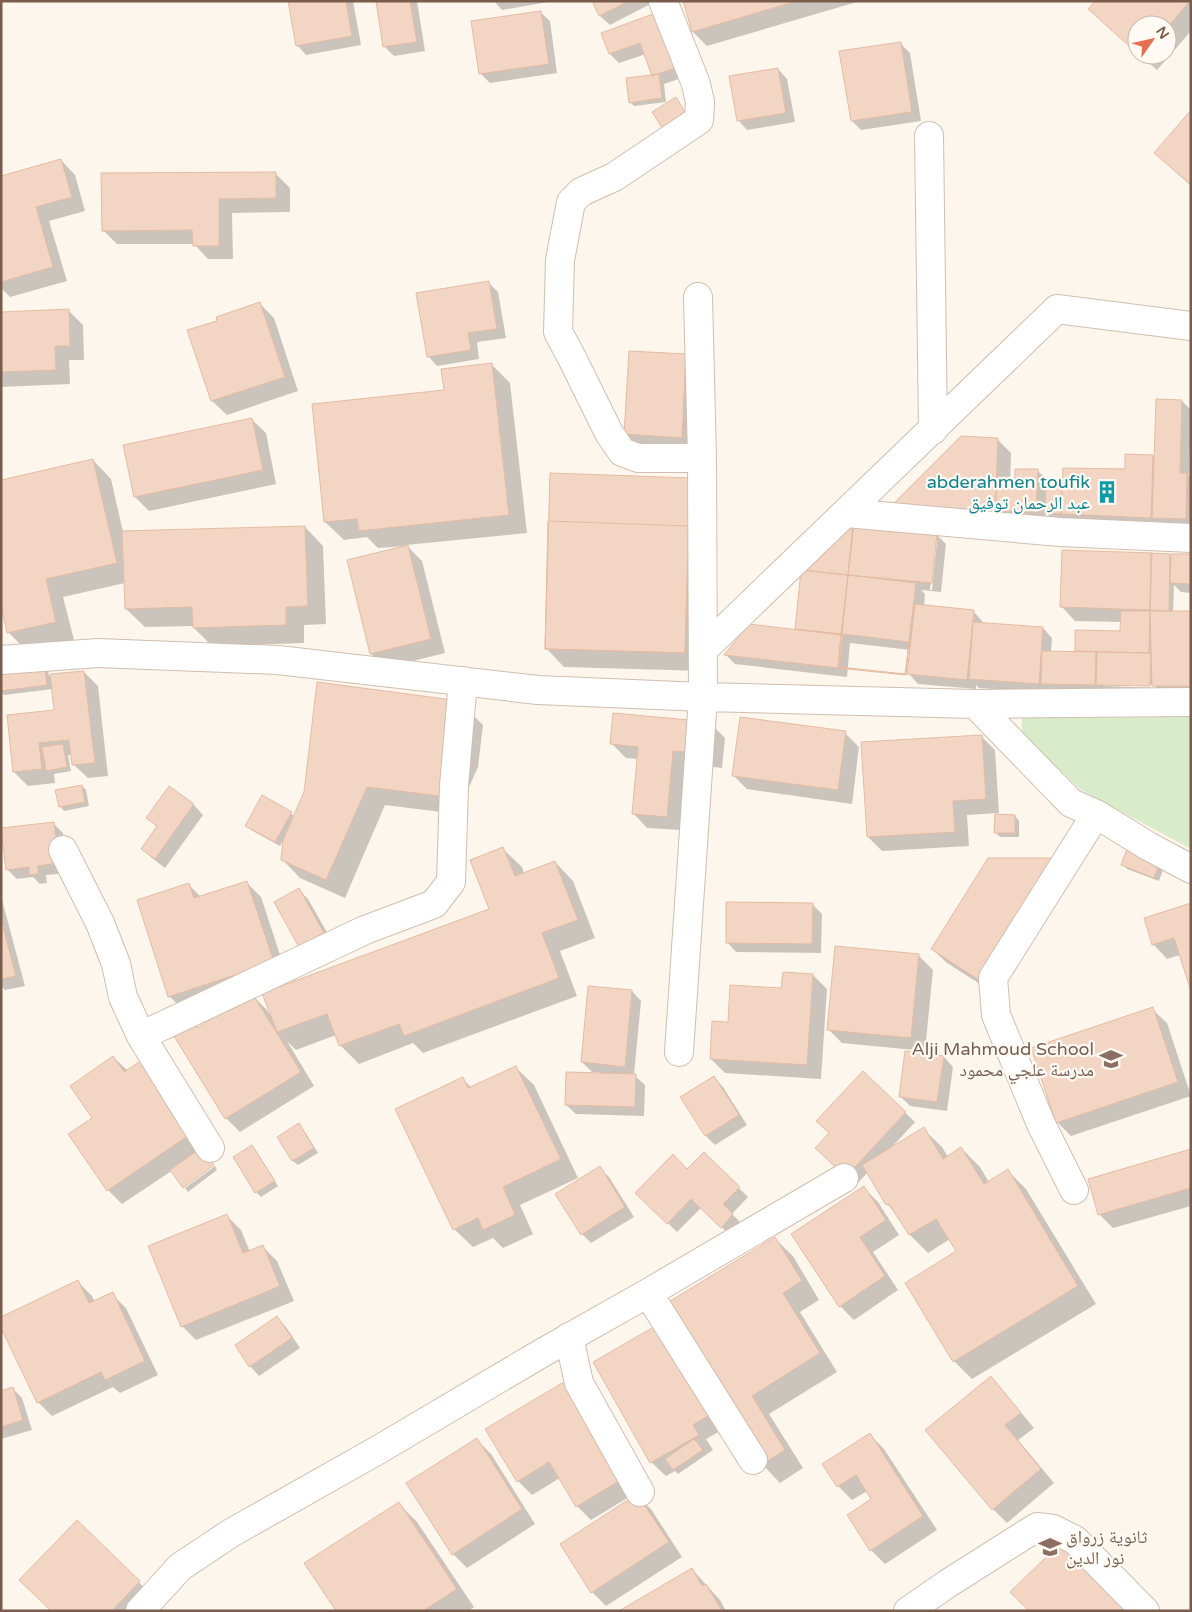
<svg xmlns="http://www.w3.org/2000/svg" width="1192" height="1612" viewBox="0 0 1192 1612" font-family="'Varela Round','Noto Naskh Arabic',sans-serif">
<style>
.green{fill:#d8ecc9}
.shadow{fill:#0003;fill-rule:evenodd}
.building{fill:#f3d5c3;stroke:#e6bba3}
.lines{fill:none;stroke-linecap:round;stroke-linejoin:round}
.street-casing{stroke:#d1beb0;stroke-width:30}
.street{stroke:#fff;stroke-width:28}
.labels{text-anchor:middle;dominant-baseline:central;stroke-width:4.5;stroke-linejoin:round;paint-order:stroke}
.culture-label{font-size:18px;fill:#0d838f;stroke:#fffaf3;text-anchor:end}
.education-label{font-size:18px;fill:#785e54;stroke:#fffaf3;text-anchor:end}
</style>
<rect width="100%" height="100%" fill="#fdf6ec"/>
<path class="green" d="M1191,717v132l-110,-59 -59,-57v-15z"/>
<path class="shadow" d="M289,1h64l8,44 -55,10 -9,-10z
M377,1h40l8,50 -31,5 -10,-10z
M494,1h60l-52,9z
M593,1h63l-46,24 -10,-9z
M684,1h172l1,1 -150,44 -14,-14z
M1097,1h94v30l-34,39 -17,-15h27v-30h-30v28l-47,-44z
M664,11l29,63 -29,10 2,18 -32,4 -4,-4 24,-26 -8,-22 -27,9 -9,-9z
M540,12l10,9 7,52 -67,10 -9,-9 -8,-52z
M900,43l10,10 11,68 -60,9 -9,-9z
M778,69l9,10 8,43 -48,8 -9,-10z
M1191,112v74l-36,-33z
M61,160l14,15 10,36 -36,10 18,60 -57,16 -9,-9v-111z
M275,173l15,15v24l-58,1 1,46h-25l-14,-15h-77l-14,-14z
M489,283l9,9 8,46 -29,4 2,17 -42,7 -9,-10z
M260,304l14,14 24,73 -71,24 -15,-14 -23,-70 30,-9z
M68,310l15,15 1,35h-15l1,24 -69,3v-74z
M686,356l5,91 -56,-4 -10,-9z
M492,365l18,18 17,150 -121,12 16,16 23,92 -60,15 -14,-14 -22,-93 57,-14 -1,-1 -27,2 -11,-11 -23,3 -19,-18z
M1182,401l9,9 -2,66 2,2v50l-119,-5 -6,-5 -16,-1 -4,-5 -1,9 -138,-2 90,-80 14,14 -1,36h6l21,-19 10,10 -1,7h15l2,2 63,-18 1,-15h28z
M251,419l15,14 10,51 -127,27 -14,-14z
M93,460l18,19 12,53 182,-5 18,19 3,78 -22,1v18l-92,3 -18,-18v-2l-49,1 -19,-18 -1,-26 -62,14 11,43 -47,11 -18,-18 -6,-26h-2v-126z
M690,479l13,192 -139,-4 -18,-19z
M853,526l83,8 10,10 -5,48 -20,-2 4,4 -1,12 49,5 9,10v3l61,4 9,10 -1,14 29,1 -4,-3 45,-18v-10l-46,-1 -14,-15 109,-51 2,2 19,-2v38l-10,-1 -7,-7 -1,27h18v88l-139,-7 -4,-4v4l-69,-5 -3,-3v4l-58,-5 -9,-10 2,-24 -61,-7 -3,34 -112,-13 -9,-9 70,-24 6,-60zM935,541h2l-5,49h-2zM1105,684l51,1v3l-51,-2z
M48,669l1,7 35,-4 14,14 10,90 -20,2 -15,-14 -1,-9h-4l3,16 -17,3 1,9 -27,3 -14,-14 41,-61 -2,-22 -49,6 -3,-3v-21z
M464,706l19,19 -5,42 -21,47 -72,-9 -40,93 -45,-20 -18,-19 3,-21 -5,8 -29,-16 -4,-5 44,-12 3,4z
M711,724l14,14 -3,30 -35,-4 -6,66 -34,-2 -14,-15 5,-54 -12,-1 -14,-14z
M845,733l14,14 -7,57 -105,-15 -14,-14z
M981,736l14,14 4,63 -32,2 2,31 -87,5 -14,-14z
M82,786l4,4 3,16 -25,5 -4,-5z
M169,788l25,17 9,10 -38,53 -13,-10 -10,-10 15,-21 -9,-9z
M1015,816l4,5v16h-19l-5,-5z
M53,823l10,10 5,40 -22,2 1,8 -7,1 -7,-7 -16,2 -10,-10z
M503,849l19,18 2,7 31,-12 18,19 22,57 -35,13 17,45 -154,57 -10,-10 -54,21 -18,-18 -5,-11 -40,15 -9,-9 27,45 -74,46 -14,-14 -38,-101 11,11 53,-33 14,14 5,7 219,-106z
M989,860l5,133 -47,-30 -15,-14z
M1123,864l41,3 -5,14 -32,-12z
M246,882l15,15 26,79 -103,34 -15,-14 19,-112 13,13z
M299,890l9,9 25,44 -24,13z
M1,896l24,90 -20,4 -4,-4z
M812,904l10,10 -1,39 -85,-1 -9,-10z
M1191,905l-11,50 -13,4 -14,-15z
M918,955l15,15 -8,81 -83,-8 -14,-14z
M813,975l14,14 -6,90 -96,-6 -14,-14 18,-36 54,-34z
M632,991l9,10 -7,74 11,10 -1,31 -68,-2 -10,-9 33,-31 1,-2h-8l-10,-10z
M1152,1009l15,14 24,73 -120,40 -14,-14z
M113,1057l96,89 -87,58 -14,-14 -38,-56 24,-16z
M944,1057l9,10 -6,44 -37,-5 -10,-10z
M515,1067l19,18 44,93 -58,27 13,29 -30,14 -10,-10 -20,9 -19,-18 8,-150 10,9z
M863,1073l52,49 -24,26 32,-19 19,18 6,10 13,-9 19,19 9,15 19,-11 18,18 70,115 -124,75 -18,-18 4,-110 -8,-12 -22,14 -18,-18 -13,-21 -10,-10 -19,-32 -12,13 -30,-28 4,-24z
M714,1077l9,10 24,38 -32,20 -9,-9 -24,-39z
M299,1125l4,4 15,24 -20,12 -5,-4 -14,-24z
M252,1146l4,5 22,35 -17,11 -5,-5z
M1191,1151v55l-78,22 -14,-14z
M704,1154l44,43 -16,17 10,10 -11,12 -30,-28 -24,24 -40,-39 51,-22z
M215,1166l2,4 -29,22 -3,-4z
M599,1168l10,9 25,40 -43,26 -9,-9z
M864,1188l14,14 21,33 -26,17 25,38 -44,30 -14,-14z
M227,1216l14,14 9,22 13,-5 14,14 17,40 -98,39 -14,-14z
M774,1238l19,18 26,44 -19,12 37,60 -68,42 34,54 -23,15 -18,-19 -98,-158z
M78,1282l14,14 3,6 17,-8 14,14 32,67 -38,18 -7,-6 -61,29 -14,-14z
M277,1318l9,9 14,21 -41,28 -9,-10z
M664,1323l65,103 -23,13 7,11 -35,24 -3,-3 -9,5 -15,-14z
M579,1375l56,119 16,15 31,48 -76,49 -14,-14 43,-96 -1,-2 -43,26 -14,-14 -17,-28 -28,17 -14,-14z
M990,1378l14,14 30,36 -16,12 36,43 -47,40 -14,-14z
M12,1388l10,10 10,32 -31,9v-47z
M870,1435l14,14 53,81 -52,34 -14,-14 2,-50 -6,-9 -15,9 -14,-14 -14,-21z
M477,1440l14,14 44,70 -68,44 -14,-14z
M398,1503l19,19 57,85 -5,4h-132z
M77,1522l76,74 -14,15h-87z
M692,1569l28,31 6,11h-105z"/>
<path class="building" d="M288,1h58l6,35 -56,10z
M376,1h34l7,41 -34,5z
M592,1h37l-30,15z
M683,1h114l-105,31z
M1095,1h95l-23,27v-3h-30v28l-49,-44z
M664,10l20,55 -32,11 -12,-33 -31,11 -8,-21z
M541,11l8,53 -70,10 -8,-53z
M901,42l11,70 -61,9 -12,-70z
M778,68l8,45 -49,8 -8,-45z
M659,74l3,24 -33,5 -3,-25z
M676,97l12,20 -24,14 -12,-19z
M1191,110v75l-37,-32z
M61,159l11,38 -36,10 17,60 -52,15v-106z
M276,172v26l-57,1v47h-26l-1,-16 -90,1 -1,-58z
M489,281l8,48 -29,4 3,17 -44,7 -11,-64z
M260,302l25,75 -74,24 -24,-71 30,-9 -1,-4z
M69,309l1,37h-15l1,24 -55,2v-60z
M629,351l57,3 -4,84 -58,-4z
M492,363l17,152 -150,16 -2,-12 -33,3 -12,-118 132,-14 -3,-21z
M1156,399l26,1 -2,73h7l-1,46 -34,-1z
M252,418l11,52 -129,27 -11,-52z
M961,436l37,2 -3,73 -103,-6z
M1125,454l28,1 -2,63 -90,-4 2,-46 62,1z
M93,459l24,104 -71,16 10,43 -49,11 -6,-28v-125z
M1015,469h23l-2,43 -40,-1v-24l19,1z
M550,473l140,5 -5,175 -140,-4z
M1046,485l16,1 -1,28 -16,-1z
M548,521l141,5 -4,127 -140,-4z
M853,524l-5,51 -46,-5z
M854,524l83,9 -5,50 -84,-8z
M305,526l3,80 -22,1v18l-93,3 -1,-21 -67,2 -3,-78z
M408,545l23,94 -61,15 -23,-94z
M1062,550l90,3 -2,57 -90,-3z
M1151,553l19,1 -1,57 -19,-1z
M1171,554h20v30l-21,-1z
M801,570l47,5 -7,59 -46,-5z
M848,575l68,8 -7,59 -67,-8z
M915,604l59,6 -7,70 -60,-6z
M1121,611h29l-1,42 -74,-2v-21l45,1z
M1150,611h41v75h-39z
M973,622l70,5 -4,57 -70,-5z
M749,624l92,11 -3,33 -114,-13z
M841,635h2l-4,32 66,7 4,-32 -3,33 -68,-7z
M1042,651l54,1 -1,33 -54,-1z
M1097,652l54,1 -1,33 -54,-1z
M44,664l3,21 -46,6v-21z
M84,671l11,92 -23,2 -3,-25 -30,3 3,26 -29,3 -6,-57 47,-5 -4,-36z
M317,682l136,18 7,48 -21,48 -72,-9 -41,93 -45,-20 2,-20 21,-48z
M613,713l98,9 -2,32 -36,-3 -6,66 -35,-3 6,-67 -28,-3z
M740,717l106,14 -8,59 -106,-14z
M982,735l4,64 -33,2 2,31 -88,5 -6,-95z
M63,744l4,23 -21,4 -4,-24z
M82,785l3,17 -26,5 -4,-17z
M169,786l25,18 -39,55 -14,-10 16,-23 -11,-8z
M262,795l30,17 -17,30 -30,-16z
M995,814l20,1v18h-21z
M54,822l5,41 -21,3v8l-9,1v-8l-23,3 -5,-42z
M503,847l12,29 40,-15 23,59 -36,13 17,45 -155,58 -5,-12 -60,22 -12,-32 -50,18 -15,-39 227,-84 -19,-49z
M1127,849l33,13 -6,16 -33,-13z
M988,858h68l-77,122 -48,-31z
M247,881l27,81 -106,35 -31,-97 52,-17 5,15z
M299,888l25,45 -25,14 -25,-45z
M726,902l87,1 -1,41 -86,-1z
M1191,903v88l-17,-53 -22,7 -8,-27z
M1,919l15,57 -15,3z
M835,946l84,8 -8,84 -84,-8z
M783,972l30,2 -6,91 -97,-6 2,-38 16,1 2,-37 51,3z
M588,986l44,4 -7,77 -44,-5z
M252,993l49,79 -76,47 -56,-91 19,-12 9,12z
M1153,1007l25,75 -122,41 -25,-75z
M905,1051l39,5 -7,46 -38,-5z
M113,1056l11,16 21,-14 50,73 -88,60 -39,-57 24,-16 -22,-32z
M516,1066l45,93 -58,28 12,28 -32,15 -5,-12 -25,12 -58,-121 68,-32 5,11z
M863,1071l43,41 -60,65 -31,-29 14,-15 -13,-12z
M566,1072l70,2 -1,33 -70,-2z
M714,1076l25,39 -34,21 -25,-39z
M299,1123l15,25 -22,13 -15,-24z
M924,1127l19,32 18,-12 23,37 24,-15 70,117 -125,76 -48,-79 51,-32 -20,-32 -27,16 -20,-31 -3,1 -24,-40z
M252,1145l23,36 -20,12 -22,-36z
M201,1148l13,17 -31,23 -13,-18z
M1191,1149v39l-93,27 -10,-36z
M704,1152l36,35 -17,17 10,10 -12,14 -30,-29 -24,25 -32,-31 38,-39 14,15z
M600,1166l25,41 -44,28 -26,-41z
M864,1186l22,34 -26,17 25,39 -46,31 -48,-73z
M227,1214l16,39 20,-8 17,41 -99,41 -33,-81z
M775,1237l27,44 -19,12 37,60 -68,43 33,54 -24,15 -99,-159z
M78,1280l11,23 24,-11 32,69 -40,19 -4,-8 -64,31 -36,-75v-11z
M277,1316l15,22 -43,29 -14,-22z
M664,1321l52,90 -23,14 6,10 -49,28 -57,-101z
M579,1373l58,97 -61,37 -27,-45 -32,20 -32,-53z
M991,1376l30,37 -16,12 36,44 -49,41 -67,-80z
M13,1387l10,33 -22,7v-36z
M870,1433l53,83 -53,35 -23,-36 24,-16 -15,-24 -19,12 -15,-23z
M477,1438l45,71 -70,46 -46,-72z
M694,1439l9,11 -30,20 -8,-11z
M637,1494l32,48 -78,51 -31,-49z
M399,1502l58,87 -34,22h-87l-32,-48z
M77,1520l63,61 -28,30h-61l-32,-31z
M1075,1529l80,82h-126l-19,-19z
M692,1568l10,18 4,-2 16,27h-103z"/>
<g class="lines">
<defs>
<path id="street" d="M663,1l33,83 4,18 -1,18 -85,57 -33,15 -10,10 -11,58 -2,72 13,24 38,77 13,19 16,6h64
M929,136l4,294
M846,513l214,19 131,6
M703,650l354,-341 134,17
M1,660l97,-7 180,7 260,30 165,7 272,7 216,-2
M975,704l96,99 25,11 52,32 43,23
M63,850l37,73 16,41 7,33 18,39 69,112
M141,1036l224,-106 69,-26 17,-22 3,-96 9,-105
M679,1052l24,-355 -1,-239 -4,-161
M1074,1190l-33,-66 -45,-109 -3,-37 103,-164
M648,1293l105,167
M569,1337l10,46 61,109
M140,1611l40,-44 51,-34 147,-83 164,-97 106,-60 196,-115
M908,1611l39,-27 90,-57 16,2 22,11 70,71"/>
</defs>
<use href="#street" class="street-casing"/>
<use href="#street" class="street"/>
</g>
<defs>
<symbol id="building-bare" viewBox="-9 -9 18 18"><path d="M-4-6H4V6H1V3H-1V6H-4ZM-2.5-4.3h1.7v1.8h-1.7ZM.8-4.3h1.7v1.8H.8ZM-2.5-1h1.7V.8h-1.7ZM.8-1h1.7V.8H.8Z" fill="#0f9aa8" stroke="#fffaf3" stroke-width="2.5" paint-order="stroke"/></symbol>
<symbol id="school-bare" viewBox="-9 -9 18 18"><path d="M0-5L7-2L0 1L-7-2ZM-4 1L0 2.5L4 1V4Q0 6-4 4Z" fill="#8d6e63" stroke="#fffaf3" stroke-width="2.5" paint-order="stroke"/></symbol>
</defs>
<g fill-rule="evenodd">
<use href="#building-bare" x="1091" y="476" width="32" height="32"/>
<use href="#school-bare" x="1095" y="1043" width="32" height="32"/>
<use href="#school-bare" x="1034" y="1531" width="32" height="32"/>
</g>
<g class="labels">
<g class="culture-label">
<text x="1090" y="482">abderahmen toufik<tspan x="1090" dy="21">عبد الرحمان توفيق</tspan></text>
</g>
<g class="education-label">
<text x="1094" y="1049">Alji Mahmoud School<tspan x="1094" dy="21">مدرسة علجي محمود</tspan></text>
<text x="1066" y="1537" text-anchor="start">ثانوية زرواق<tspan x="1066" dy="21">نور الدين</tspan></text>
</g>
</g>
<rect width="1192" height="1612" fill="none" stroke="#7a5c4d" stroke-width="5"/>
<g transform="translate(1152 40) rotate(56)"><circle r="24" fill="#fffaf3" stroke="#cabbb1"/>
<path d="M0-4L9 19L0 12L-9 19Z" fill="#e76f51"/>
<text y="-8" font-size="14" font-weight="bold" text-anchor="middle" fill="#7a5c4d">N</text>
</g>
</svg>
